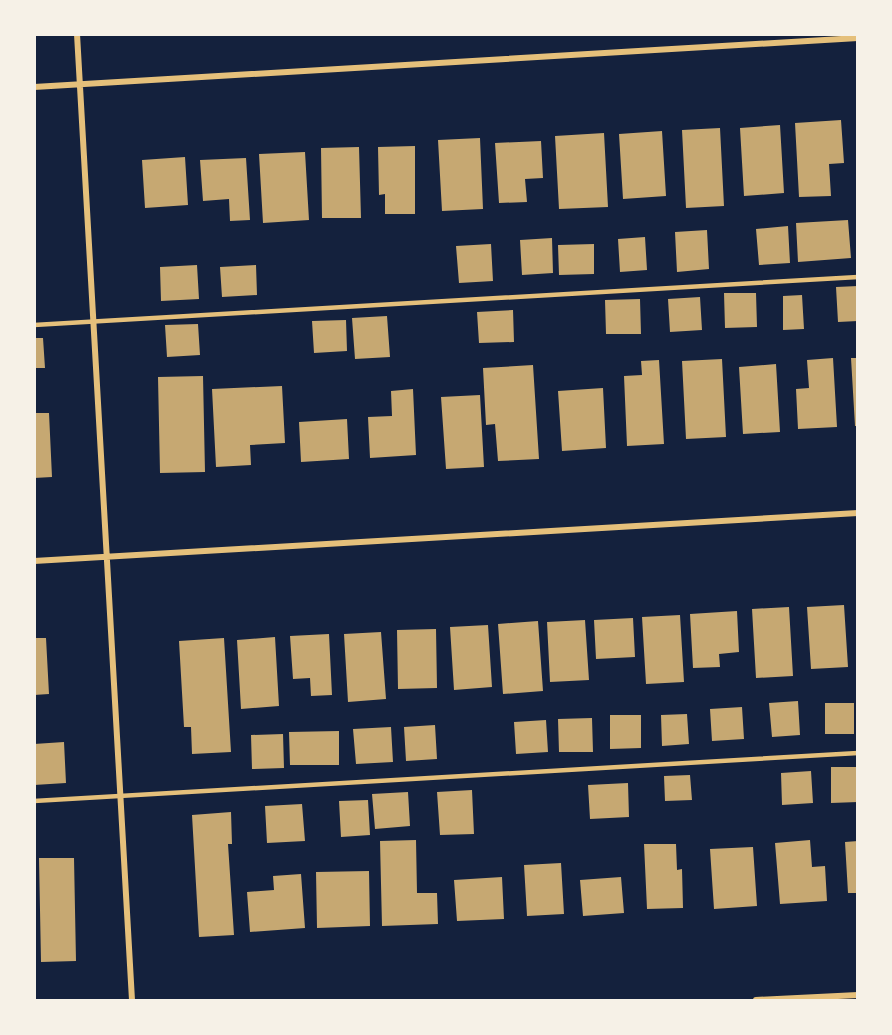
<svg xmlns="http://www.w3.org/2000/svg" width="892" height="1035" viewBox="0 0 892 1035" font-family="'Playfair Display',serif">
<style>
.building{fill:#c6a872}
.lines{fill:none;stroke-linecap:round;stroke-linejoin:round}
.service{stroke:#e5c07b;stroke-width:4.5}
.minor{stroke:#e5c07b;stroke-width:6}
</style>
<rect width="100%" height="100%" fill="#14213d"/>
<path class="building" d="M841,120l3,43 -15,1 2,32 -32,1 -4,-74z
M780,125l4,68 -40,3 -4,-68z
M720,128l4,78 -38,2 -4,-78z
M662,131l4,65 -43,3 -4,-65z
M604,133l4,74 -49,2 -4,-73z
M480,138l3,71 -41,2 -4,-71z
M541,141l2,37 -18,1 2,23 -28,1 -4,-60z
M415,146v68h-30v-20l-6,1 -1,-48z
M359,147l2,71h-39l-1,-70z
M305,152l4,68 -46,3 -4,-69z
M185,157l3,48 -43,3 -3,-48z
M246,158l4,62 -20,1 -1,-22 -26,2 -3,-41z
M848,220l3,38 -53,4 -2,-39z
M788,226l2,37 -31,2 -3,-36z
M707,230l2,39 -32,3 -2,-40z
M645,237l2,33 -27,2 -2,-33z
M552,238l1,35 -31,2 -2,-35z
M491,244l2,37 -34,2 -3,-37z
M594,244v30l-35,1 -1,-30z
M197,265l2,34 -38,2 -1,-34z
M256,265l1,30 -35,2 -2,-30z
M858,286v35l-20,1 -2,-35z
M724,293h32l1,34 -32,1z
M802,295l2,34 -21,1v-34z
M700,297l2,33 -32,2 -2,-33z
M640,299l1,35h-35l-1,-34z
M513,310l1,32 -35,1 -2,-31z
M387,316l3,41 -35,2 -3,-41z
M346,320l1,31 -33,2 -2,-32z
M198,324l2,31 -33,2 -2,-32z
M34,338h9l2,30h-11z
M833,358l4,69 -39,2 -2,-40 13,-1 -2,-28z
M851,358h7v68h-3z
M722,359l4,78 -40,2 -4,-78z
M659,360l5,84 -37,2 -3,-70 18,-1 -1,-14z
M776,364l4,68 -37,2 -4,-67z
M533,365l6,94 -41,2 -3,-37 -9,1 -3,-57z
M203,376l2,96 -45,1 -2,-96z
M282,386l3,57 -35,2 1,20 -35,2 -4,-78z
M603,388l3,60 -44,3 -4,-60z
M413,389l3,66 -46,3 -2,-41 24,-1 -1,-25z
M480,395l4,72 -38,2 -5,-72z
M34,413h15l3,64 -18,1z
M347,419l2,40 -48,3 -2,-40z
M844,605l4,62 -37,2 -4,-62z
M789,607l4,69 -37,2 -4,-69z
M737,611l2,41 -20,2 1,13 -27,1 -3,-54z
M680,615l4,67 -38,2 -4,-67z
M633,618l2,39 -39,2 -2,-39z
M585,620l4,60 -39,2 -3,-60z
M538,621l5,70 -40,3 -5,-70z
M488,625l4,62 -38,3 -4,-63z
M436,629l1,59 -39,1 -1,-59z
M381,632l5,67 -38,3 -4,-68z
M329,634l3,61 -21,1 -1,-18 -17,1 -3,-43z
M275,637l4,69 -38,3 -4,-69z
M34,638h12l3,56 -15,1z
M224,638l7,114 -39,2 -1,-27h-7l-5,-86z
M798,701l2,34 -28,2 -3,-34z
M825,703h29v31h-29z
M742,707l2,32 -32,2 -2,-32z
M687,714l2,30 -27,2 -1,-31z
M610,715h31v33l-31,1z
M592,718l1,34h-34l-1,-33z
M546,720l2,32 -32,2 -2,-32z
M435,725l2,34 -31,2 -2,-34z
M391,727l2,35 -37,2 -3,-35z
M339,731v34h-49l-1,-33z
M283,734l1,34 -32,1 -1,-34z
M64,742l2,41 -32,2v-41z
M831,767h27v35l-27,1z
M811,771l2,32 -31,2 -1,-32z
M690,775l2,25 -27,1 -1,-25z
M628,783l1,34 -39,2 -2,-34z
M472,790l2,44 -34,1 -3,-43z
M408,792l2,34 -35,3 -3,-35z
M368,800l2,35 -29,2 -2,-36z
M302,804l3,37 -38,2 -2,-37z
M231,812l1,32h-4l6,91 -35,2 -7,-122z
M416,840l1,53h20l1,31 -56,2 -2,-85z
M810,840l2,27 13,-1 2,35 -47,3 -5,-61z
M858,841v52h-10l-3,-51z
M644,844h32l1,26 5,-1 1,39 -36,1z
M753,847l4,59 -43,3 -4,-60z
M39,858h35l2,103 -35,1z
M561,863l3,51 -37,2 -3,-51z
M369,871l1,55 -53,2 -1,-56z
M301,874l4,54 -55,4 -3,-40 27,-2 -1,-14z
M502,877l2,42 -47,2 -3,-41z
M621,877l3,36 -41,3 -3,-36z"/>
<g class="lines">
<path class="service" d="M34,325l824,-48
M34,801l824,-48"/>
<path class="minor" d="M77,34l55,966
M34,87l824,-49
M34,561l824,-48
M756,1000l102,-5"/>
</g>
<rect width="892" height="1035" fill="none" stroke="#f6f1e7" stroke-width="72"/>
</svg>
